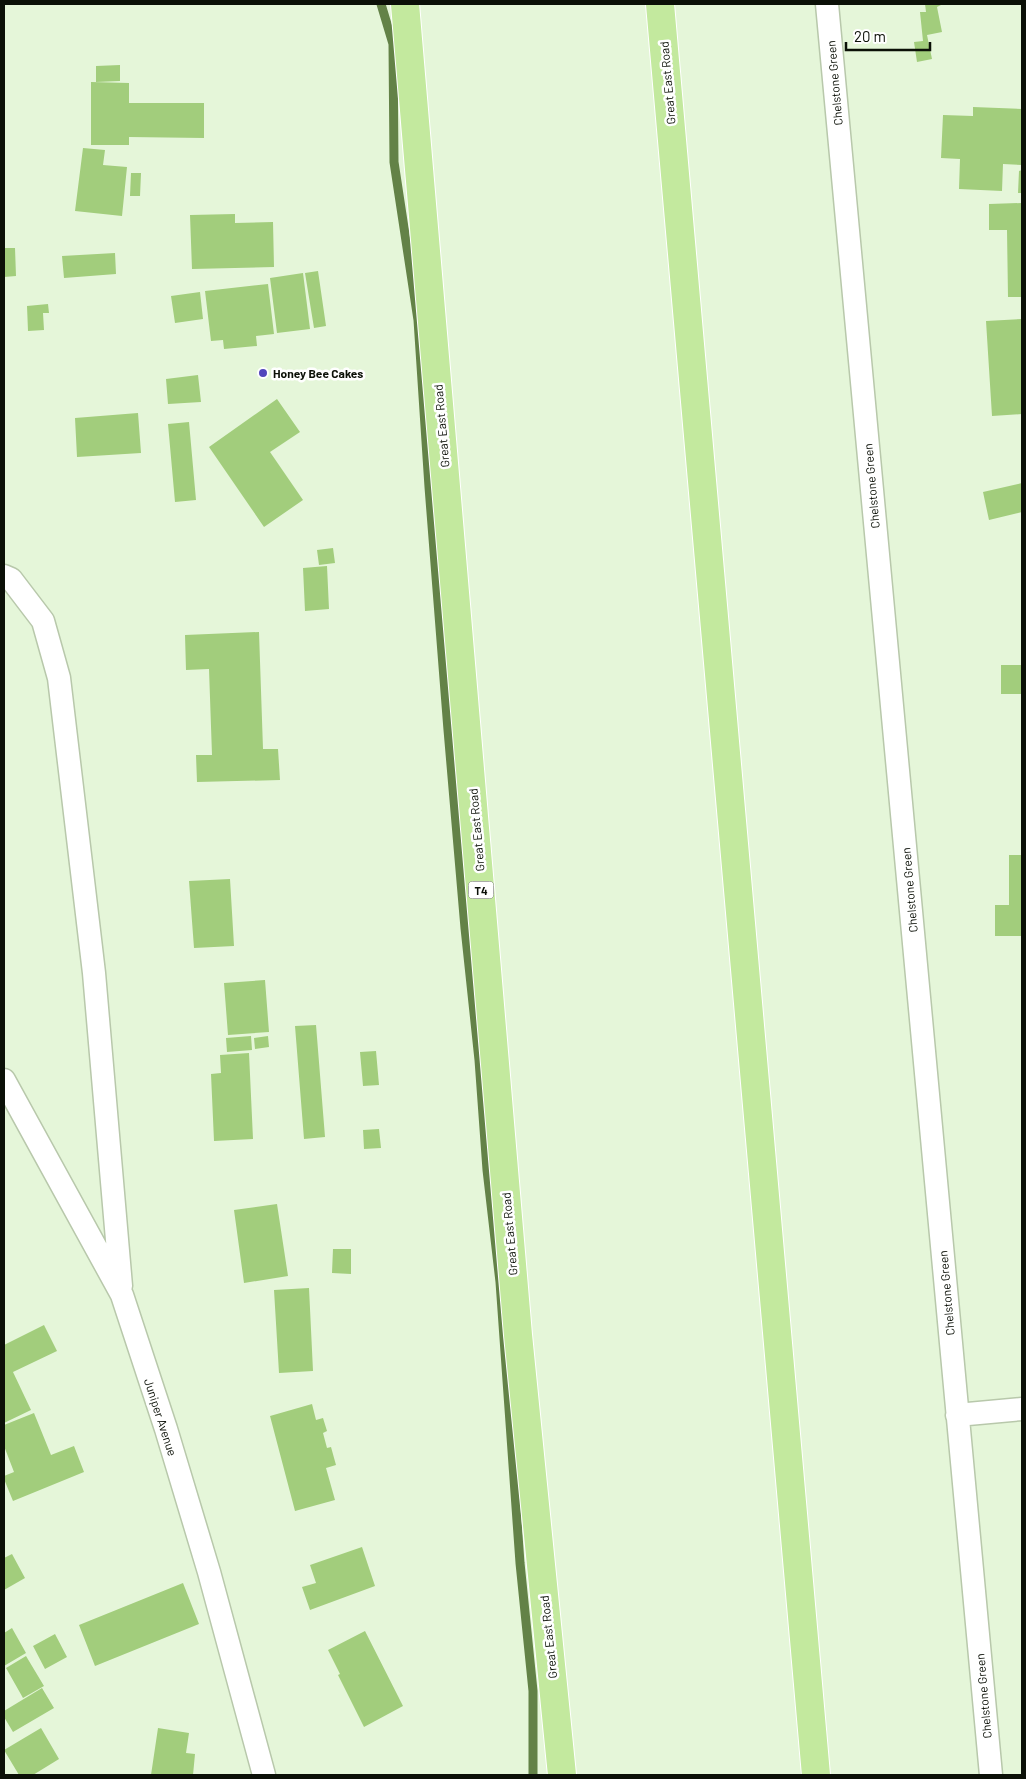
<svg xmlns="http://www.w3.org/2000/svg" width="1026" height="1779" viewBox="0 0 1026 1779" font-family="Barlow,sans-serif">
<style>
.lines{fill:none;stroke-linecap:round;stroke-linejoin:round}
.stream{stroke:#638247;stroke-width:9}
.building{fill:#a2cd7c}
.street-casing{stroke:#b8c8ab;stroke-width:25}
.primary-casing{stroke:#fff;stroke-width:30}
.street{stroke:#fff;stroke-width:22}
.primary{stroke:#c3e99e;stroke-width:28}
.poi-dot{fill:#5145bc;stroke:#fff;stroke-width:2}
.labels{text-anchor:middle;dominant-baseline:central;stroke-width:5;stroke-linejoin:round;paint-order:stroke}
.shield{fill:#fff;stroke:#545851;stroke-width:1}
.shield-label{font-size:11px;font-weight:bold;fill:#0b1007}
.street-label{font-size:12px;fill:#0b1007;stroke:#fff}
.poi-label{font-size:12px;font-weight:bold;fill:#0b1007;stroke:#fff;text-anchor:start}
</style>
<rect width="100%" height="100%" fill="#e5f6d9"/>
<g class="lines">
<path class="stream" d="M381,4l12,40 1,118 24,158 11,167 19,243 17,198 14,132 8,110 13,112 20,281 13,128v84"/>
</g>
<path class="building" d="M925,4h18l-6,3 5,25 -15,3 5,24 -15,3 -3,-20 9,-1 -3,-29h6z
M120,65v16l-24,1v-16z
M91,82l38,1v20h75v35l-75,-1v8h-38z
M973,107l49,2v56l-19,-1 -1,27 -43,-2 1,-30 -19,-1 2,-43 30,1z
M83,148l22,2 -2,15 24,2 -5,49 -47,-5z
M1022,170v23h-4l1,-22z
M131,173h10l-1,23h-10z
M1022,203v94h-14l-1,-67h-18v-26z
M235,214v9l38,-1 1,45 -82,2 -2,-54z
M4,248h11l1,28 -12,1z
M115,253l1,21 -52,4 -2,-22z
M318,271l8,55 -12,2 -9,-55z
M303,273l7,56 -33,4 -7,-55z
M268,284l6,50 -18,2 1,10 -33,3 -1,-9 -12,1 -6,-50z
M200,292l3,27 -28,4 -4,-27z
M48,304l1,9h-6l1,17 -16,1 -1,-25z
M1022,319v95l-30,2 -6,-95z
M198,375l3,27 -33,2 -2,-25z
M277,399l23,33 -30,20 33,48 -39,27 -55,-80z
M138,413l3,40 -64,4 -2,-39z
M189,422l7,78 -21,2 -7,-78z
M1022,483v29l-33,8 -6,-28z
M333,548l2,15 -16,2 -2,-15z
M327,566l2,43 -24,2 -2,-43z
M259,632l4,117h15l2,31 -83,2 -1,-27h16l-3,-86 -23,1 -1,-35z
M1001,665h21v29h-21z
M1009,855h13v81h-27v-31h14z
M230,879l4,67 -40,2 -5,-67z
M265,980l4,52 -41,3 -4,-52z
M316,1025l9,112 -21,2 -9,-113z
M251,1036l1,14 -25,2 -1,-14z
M268,1036l1,11 -14,2 -1,-11z
M376,1051l3,34 -16,1 -3,-34z
M249,1053l4,86 -39,2 -3,-67 10,-1 -1,-18z
M379,1129l2,19 -17,1 -1,-19z
M277,1204l11,72 -44,7 -10,-73z
M333,1249h18v25l-19,-1z
M309,1288l4,83 -34,2 -5,-83z
M44,1325l13,26 -44,21 18,38 -27,13v-78z
M312,1404l4,16 7,-2 4,13 -4,2 4,15 4,-1 5,18 -10,3 9,32 -40,11 -25,-95z
M34,1413l17,42 23,-9 10,26 -71,29 -9,-22v-3l10,-4 -10,-26v-21z
M362,1547l13,39 -65,24 -8,-23 14,-4 -6,-18z
M12,1554l13,24 -21,12v-32z
M183,1583l16,41 -104,42 -16,-41z
M12,1628l14,25 -22,13v-33z
M365,1631l38,75 -39,21 -26,-52 2,-1 -12,-24z
M55,1634l12,23 -22,12 -12,-23z
M26,1656l18,30 -21,12 -17,-30z
M42,1688l12,20 -41,24 -9,-15v-6z
M41,1728l18,31 -26,16h-14l-15,-25z
M158,1728l31,5 -3,20 9,1 -2,21h-42z"/>
<g class="lines">
<defs>
<path id="street" d="M827,4l164,1771
M4,576l7,3 32,42 16,57 35,295 27,313
M4,1080l118,215 44,134 43,143 55,203
M957,1415l65,-6"/>
<path id="primary" d="M405,4l113,1331 44,440
M660,4l156,1771"/>
</defs>
<use href="#street" class="street-casing"/>
<use href="#primary" class="primary-casing"/>
<use href="#street" class="street"/>
<use href="#primary" class="primary"/>
</g>
<circle class="poi-dot" cx="263" cy="373" r="5"/>
<g class="labels">
<rect class="shield" x="468.5" y="881.5" width="25" height="17" rx="4"/>
<g class="shield-label">
<text x="481" y="890">T4</text>
</g>
<g class="street-label">
<text transform="translate(667 83) rotate(-95)">Great East Road</text>
<text transform="translate(834 83) rotate(-95)">Chelstone Green</text>
<text transform="translate(441 426) rotate(-95)">Great East Road</text>
<text transform="translate(871 486) rotate(-95)">Chelstone Green</text>
<text transform="translate(476 830) rotate(-95)">Great East Road</text>
<text transform="translate(909 890) rotate(-95)">Chelstone Green</text>
<text transform="translate(509 1234) rotate(-95)">Great East Road</text>
<text transform="translate(946 1293) rotate(-95)">Chelstone Green</text>
<text transform="translate(161 1417) rotate(72)">Juniper Avenue</text>
<text transform="translate(548 1637) rotate(-96)">Great East Road</text>
<text transform="translate(983 1696) rotate(-95)">Chelstone Green</text>
</g>
<g class="poi-label">
<text x="273" y="373">Honey Bee Cakes</text>
</g>
</g>
<rect width="1026" height="1779" fill="none" stroke="#0b1007" stroke-width="10"/>
<path d="M846 42v8h84v-8" fill="none" stroke="#0b1007" stroke-width="2.5"/>
<text x="854" y="42" font-size="15" fill="#0b1007" stroke="#ffffff" stroke-width="4" paint-order="stroke">20 m</text>
</svg>
